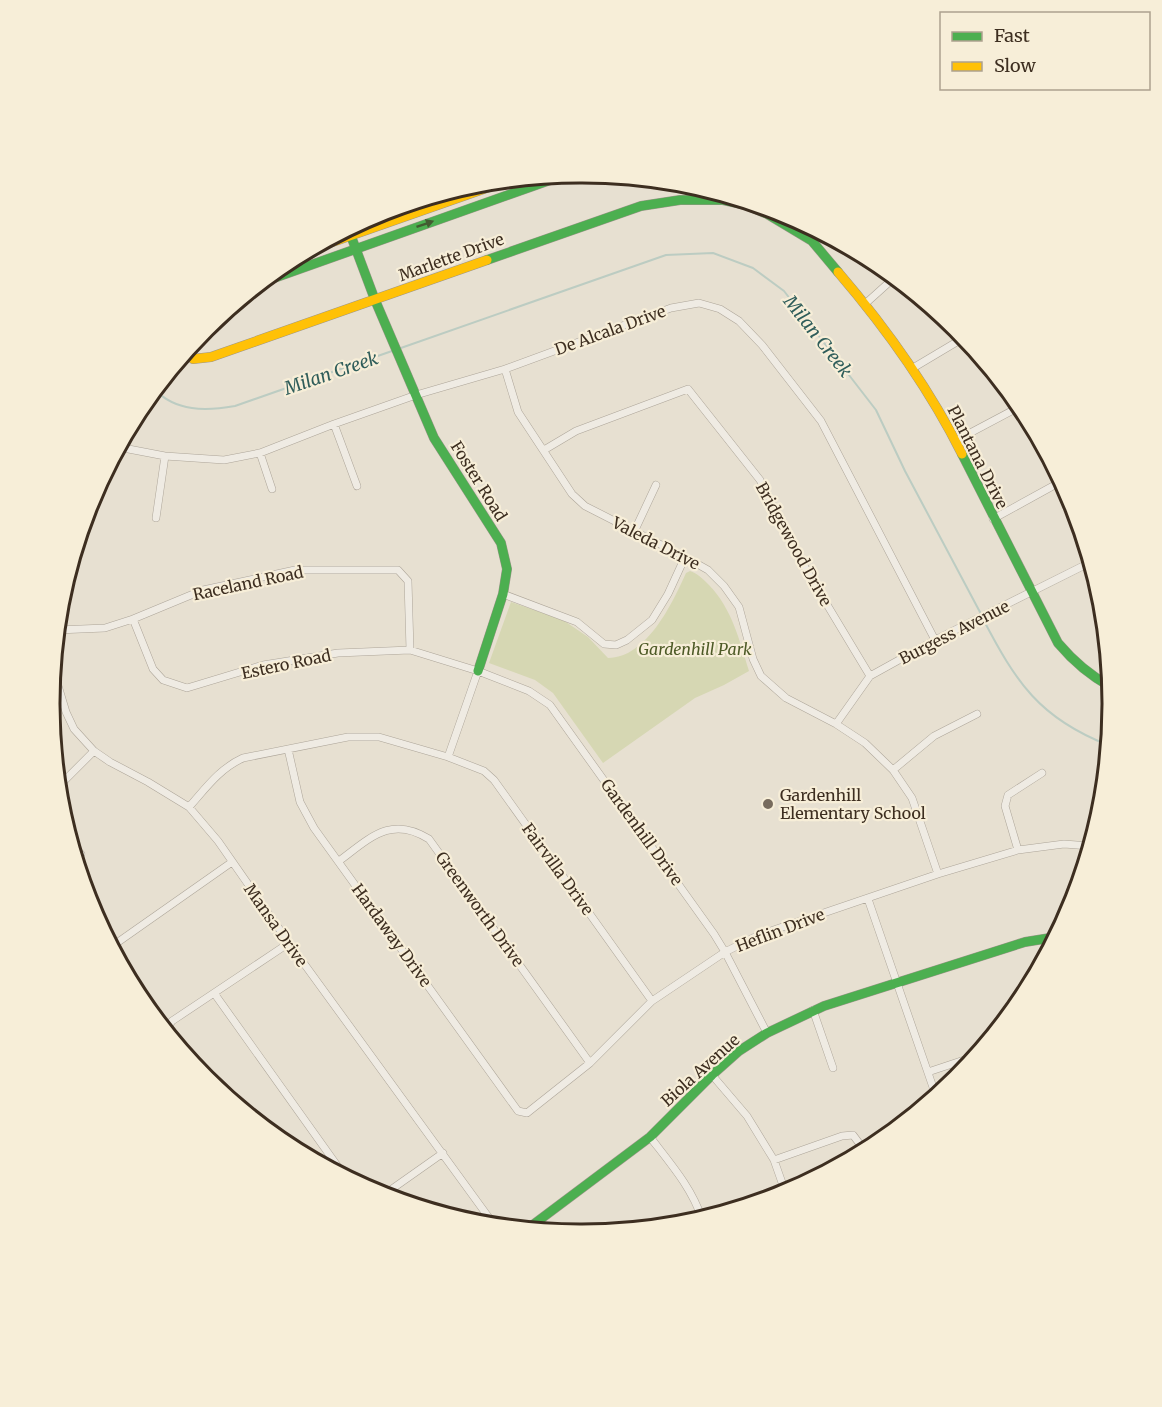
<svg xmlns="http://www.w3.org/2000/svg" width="1162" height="1407" viewBox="0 0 1162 1407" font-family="Merriweather,serif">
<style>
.green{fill:#d6d7b3}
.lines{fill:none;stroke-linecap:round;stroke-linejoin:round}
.stream{stroke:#bcccc2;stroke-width:2}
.street-casing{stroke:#ada599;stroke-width:8}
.fast-casing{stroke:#9c958a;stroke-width:10}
.slow-casing{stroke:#9c958a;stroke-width:10}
.street{stroke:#efebe3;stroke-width:7}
.fast{stroke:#4caf50;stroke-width:9}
.slow{stroke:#ffc107;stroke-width:9}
.oneway{fill:#425b31}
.poi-dot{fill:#786c5e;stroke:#f7eed8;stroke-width:2}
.labels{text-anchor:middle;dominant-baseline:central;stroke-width:4.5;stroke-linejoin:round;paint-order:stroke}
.street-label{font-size:16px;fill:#3d2e20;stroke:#f7eed8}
.park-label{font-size:16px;font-style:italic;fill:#4d5a26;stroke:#f7eed8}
.poi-label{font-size:16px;fill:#3d2e20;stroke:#f7eed8;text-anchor:start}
.water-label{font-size:18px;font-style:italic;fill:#2f5d5a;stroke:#f7eed8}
.rim{fill:none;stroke:#3d2e20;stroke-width:3}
</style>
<rect width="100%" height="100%" fill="#e7e0d1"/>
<path class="green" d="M690,571c7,2 13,8 19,14 23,24 30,54 40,86l-25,14 -29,13 -92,65 -50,-70 -18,-13 -46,-17 22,-61 52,18 25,17 20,21c39,0 65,-56 78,-85z"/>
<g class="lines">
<path class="stream" d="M398,349l268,-94 47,-2 40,15 31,23 92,119 29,61 76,143
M154,389c22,23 52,22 81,17l157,-55
M983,619c33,63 56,99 125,126"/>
<defs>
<path id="street" d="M812,241l8,-10
M865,304l30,-27
M913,368l52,-31
M505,369l13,43 54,82 13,12 100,51 23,13 16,16 15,21 14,52 8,17 25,22 50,26 29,19 28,27 19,28 26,76
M334,424l23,62
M955,441l66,-35
M118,447l47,9 59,4 36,-7 74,-29 82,-29 89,-26 166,-61 28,-5 21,6 19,12 23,24 59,76 114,219
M544,450l32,-19 112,-42 72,91 48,93 62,103
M260,453l12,36
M156,518l9,-62
M993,519l69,-38
M634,532l22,-47
M503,594l74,28 27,22 12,1 11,-5 25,-20 16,-26 17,-37
M133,619l20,50 10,11 24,8 76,-23 75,-12 72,-3 68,21 51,20 21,14 164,229 11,18 42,81
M57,630l48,-2 28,-9 70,-29 92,-20h103l10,11 2,69
M55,647l1,32 10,33 8,17 20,22 16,11 38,20 41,25 29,34 71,102 206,283
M836,724l34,-48 65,-36 156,-78
M288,749l12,53 14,26 204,283 9,2 63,-50 62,-62 73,-49 34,-17 179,-61 80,-24 46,-6 26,2
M448,757l30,-86
M893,770l41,-34 43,-22
M58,787l36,-36
M189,807c17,-19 30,-38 54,-49l105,-21h31l69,20 36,14 10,9 158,221
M71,845l10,9
M1018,850l-13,-44 3,-11 34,-22
M339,861c31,-23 52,-46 90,-22l161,224
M868,899l68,197
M111,947l121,-85
M214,993l132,185
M813,1010l20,58
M165,1031l7,-10 117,-78
M928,1072l48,-16
M712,1075l35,41 27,44 12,34
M650,1137c20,26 42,51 52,82
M774,1160l68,-24 11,-1 6,8 4,10
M382,1196l61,-43"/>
<path id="fast" d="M348,228l27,72 59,138 67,105 6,26 -4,25 -25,77
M487,260l154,-54 39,-6h43l23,5 21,9 45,27 26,31
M260,283l310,-110
M962,454l96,189c16,19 31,32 53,44
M526,1230l124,-93 62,-62 27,-24 28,-18 57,-27 201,-64 31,-5"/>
<path id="slow" d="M301,253l211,-74
M838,272c48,56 91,116 124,182
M193,359l18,-2 276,-97"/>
</defs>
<use href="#street" class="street-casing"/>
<use href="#fast" class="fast-casing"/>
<use href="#slow" class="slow-casing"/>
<use href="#street" class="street"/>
<use href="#fast" class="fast"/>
<use href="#slow" class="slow"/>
</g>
<defs><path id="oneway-solid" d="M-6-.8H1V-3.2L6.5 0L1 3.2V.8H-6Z" transform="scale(1.5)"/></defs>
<use class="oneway" href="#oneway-solid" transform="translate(425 224) rotate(-19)"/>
<circle class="poi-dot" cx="768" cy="804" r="6"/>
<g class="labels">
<g class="street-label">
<text transform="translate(451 257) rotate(-20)">Marlette Drive</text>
<text transform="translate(610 330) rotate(-20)">De Alcala Drive</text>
<text transform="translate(978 457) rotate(63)">Plantana Drive</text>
<text transform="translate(479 481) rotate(58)">Foster Road</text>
<text transform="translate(656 543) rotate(27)">Valeda Drive</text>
<text transform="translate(794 544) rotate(61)">Bridgewood Drive</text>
<text transform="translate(248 583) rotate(-12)">Raceland Road</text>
<text transform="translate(954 632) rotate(-27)">Burgess Avenue</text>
<text transform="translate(286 664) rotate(-12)">Estero Road</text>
<text transform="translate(642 832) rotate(54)">Gardenhill Drive</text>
<text transform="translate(558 869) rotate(54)">Fairvilla Drive</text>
<text transform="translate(480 909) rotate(54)">Greenworth Drive</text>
<text transform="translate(276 925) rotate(55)">Mansa Drive</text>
<text transform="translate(780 930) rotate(-21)">Heflin Drive</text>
<text transform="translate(392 935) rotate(54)">Hardaway Drive</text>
<text transform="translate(700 1070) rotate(-42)">Biola Avenue</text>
</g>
<g class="park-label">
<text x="695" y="649">Gardenhill Park</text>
</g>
<g class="poi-label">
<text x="780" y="795">Gardenhill<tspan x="780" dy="18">Elementary School</tspan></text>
</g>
<g class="water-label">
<text transform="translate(818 336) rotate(52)">Milan Creek</text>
<text transform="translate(331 373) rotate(-19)">Milan Creek</text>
</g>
</g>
<path d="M0 0H1162V1407H0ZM580 183H582A520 520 0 0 1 1102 703V704A520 520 0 0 1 582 1224H580A520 520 0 0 1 60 704V703A520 520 0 0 1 580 183Z" fill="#f7eed8" fill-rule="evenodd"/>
<path class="rim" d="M580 183H582A520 520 0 0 1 1102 703V704A520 520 0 0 1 582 1224H580A520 520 0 0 1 60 704V703A520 520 0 0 1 580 183Z"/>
<rect x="940" y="12" width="210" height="78" fill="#f7eed8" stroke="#ada18e" stroke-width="1.5"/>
<rect x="952" y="32" width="30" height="9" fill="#4caf50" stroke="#ada18e" stroke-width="1.5"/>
<text x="994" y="42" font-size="18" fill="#3d2e20">Fast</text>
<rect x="952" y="62" width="30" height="9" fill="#ffc107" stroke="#ada18e" stroke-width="1.5"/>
<text x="994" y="72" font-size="18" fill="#3d2e20">Slow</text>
</svg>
